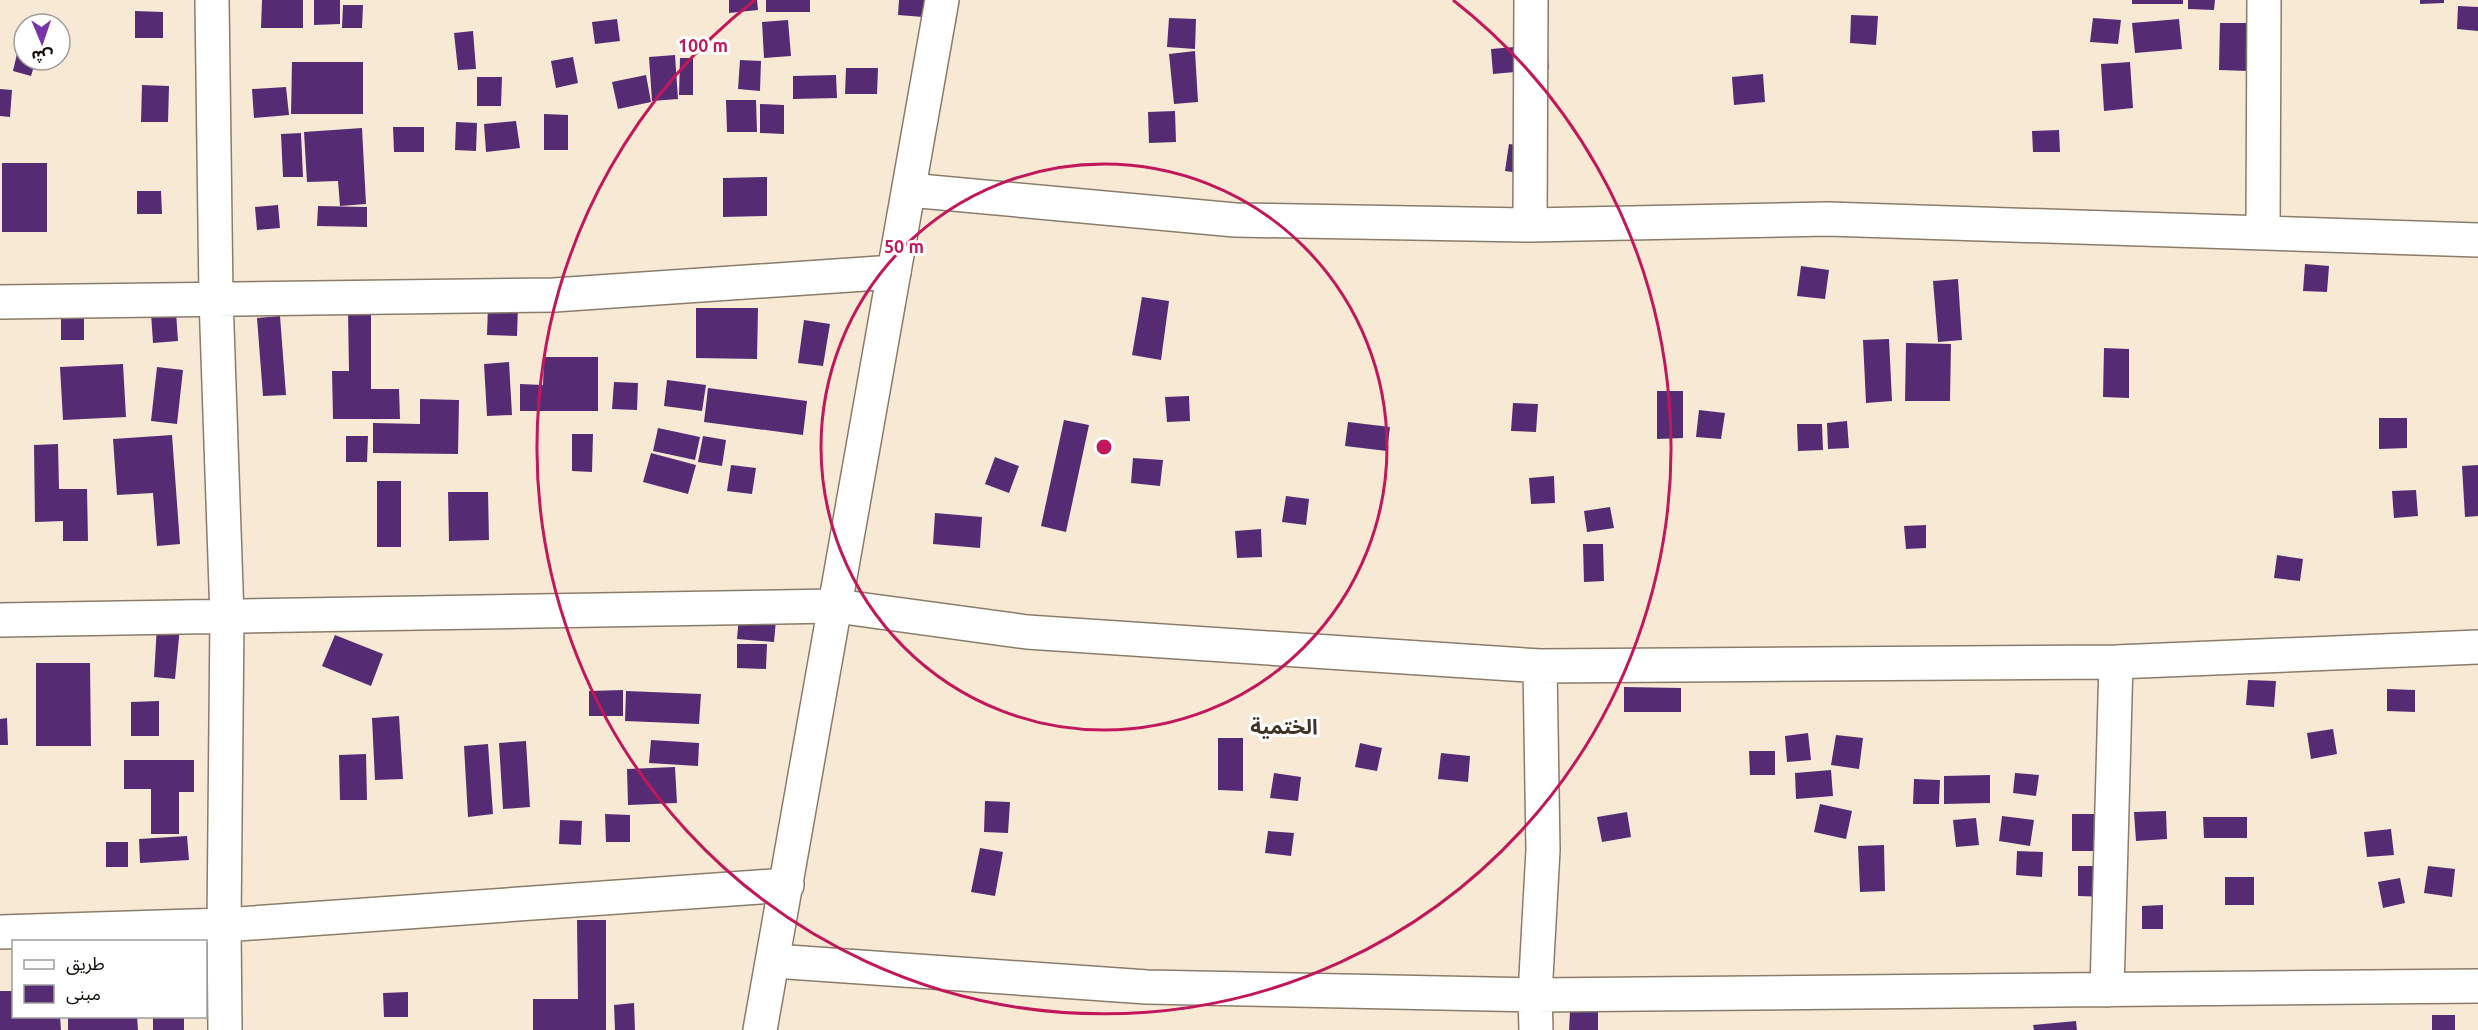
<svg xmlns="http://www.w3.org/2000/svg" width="2478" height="1030" viewBox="0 0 2478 1030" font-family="Ubuntu,'Noto Sans Arabic',sans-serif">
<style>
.building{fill:#552c74}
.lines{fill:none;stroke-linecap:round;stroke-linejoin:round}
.street-casing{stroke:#8a7c6a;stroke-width:36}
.secondary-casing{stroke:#8a7c6a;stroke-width:36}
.street{stroke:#fff;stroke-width:33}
.secondary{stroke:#fff;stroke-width:33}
.ring{fill:none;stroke:#c2185b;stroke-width:3}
.labels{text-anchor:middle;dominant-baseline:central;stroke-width:6;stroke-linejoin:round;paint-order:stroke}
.quarter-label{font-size:21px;font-weight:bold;fill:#403424;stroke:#fff}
.centre{fill:#c2185b;stroke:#fff;stroke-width:3}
.ring-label{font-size:18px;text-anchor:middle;font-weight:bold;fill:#c2185b;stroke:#fff;stroke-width:6;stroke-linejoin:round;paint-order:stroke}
</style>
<rect width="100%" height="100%" fill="#f8e9d5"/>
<path class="building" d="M262,0h41v28h-42z
M314,0h26v24l-26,1z
M729,0h28l1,10 -29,3z
M766,0h44v12h-44z
M899,0h25l-1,17 -25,-2z
M2132,0h51v4h-51z
M2188,0h27l-1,10 -26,-1z
M2420,0h24v3l-24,1z
M343,5h20l-1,23h-20z
M2458,6l20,1v24l-21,-2z
M135,11l28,1v26h-28z
M1851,15l27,1 -2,29 -26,-2z
M1169,18l27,1 -1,30 -28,-2z
M2093,18l28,2 -3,24 -28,-2z
M617,19l3,22 -25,3 -3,-22z
M2179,19l3,30 -47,4 -3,-30z
M788,20l3,36 -27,2 -2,-36z
M2220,23h29l-1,48 -29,-1z
M473,31l3,38 -18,1 -4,-37z
M1547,44l2,25 -56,5 -2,-25z
M19,45l5,2v13h12l-5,16 -18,-5z
M1195,51l3,51 -24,2 -5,-50z
M675,55l3,44 -26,2 -3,-44z
M573,57l5,26 -22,5 -5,-27z
M680,58h13v37h-14z
M740,60l21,1 -1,30 -22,-2z
M292,62h71v52h-72z
M2130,62l3,46 -29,3 -3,-47z
M846,68h32l-1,26h-32z
M1763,74l2,28 -31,3 -2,-28z
M646,75l5,27 -33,7 -6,-27z
M836,75l1,23 -44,1v-23z
M477,77h25l-1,29h-24z
M142,85l27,1 -1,36h-27z
M286,87l3,28 -35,3 -2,-29z
M0,89l12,1 -2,27 -10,-1z
M726,100h30l1,32h-30z
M760,104l24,1v29l-24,-1z
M1175,111l1,31 -27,1 -1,-31z
M544,114l24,1v35h-24z
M516,121l4,27 -34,4 -2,-28z
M456,122l21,1 -1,28 -21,-1z
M393,127h31v25h-30z
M362,128l4,76 -26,2 -2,-25 -31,1 -3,-50z
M2059,130l1,22h-27l-1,-21z
M301,133l2,44h-20l-2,-43z
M1509,144l27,4 -4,27 -27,-4z
M2,163h45v69h-45z
M767,177v39l-44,1v-39z
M137,191h24l1,23h-25z
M278,205l2,23 -23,2 -2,-23z
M318,206l49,1v20l-50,-1z
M2305,264l24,2 -2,26 -24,-1z
M1801,266l28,4 -4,29 -28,-3z
M1958,279l4,61 -24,2 -5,-61z
M1142,297l27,4 -8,59 -29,-5z
M488,306l30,1 -1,29 -30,-1z
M696,308h62l-1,51 -61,-1z
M348,311h23v78h28l1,30h-67l-1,-48h17z
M176,312l2,29 -25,2 -2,-30z
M61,314h23v26h-23z
M280,316l6,79 -23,1 -6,-78z
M804,320l26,4 -7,42 -25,-3z
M1889,339l3,62 -26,2 -3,-63z
M1906,343l45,1 -1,57h-45z
M2104,348l25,1v49l-26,-1z
M544,357h54v54h-78v-27l23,1z
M509,362l3,53 -25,1 -3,-52z
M123,364l3,53 -63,3 -3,-53z
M157,367l26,3 -6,54 -26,-3z
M667,380l39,5 -4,26 -38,-5z
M614,382l24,1 -1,27 -25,-1z
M708,388l99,13 -4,34 -99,-13z
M1657,391h26v47l-26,1z
M1189,396l1,25 -23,1 -2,-25z
M420,399l39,1 -1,54 -85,-1v-30l47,1z
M1513,403l25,1 -2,28 -25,-1z
M1699,410l26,3 -4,26 -25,-2z
M2379,418h28v30l-28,1z
M1064,420l25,5 -23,107 -25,-6z
M1847,421l2,27 -21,1 -1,-26z
M1348,422l42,5 -3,24 -42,-5z
M1797,424h25l1,26 -25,1z
M658,428l42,9 -5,23 -42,-9z
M572,434h21l-1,38 -20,-1z
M172,435l8,109 -23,2 -4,-53 -36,2 -4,-56z
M346,436h22l-1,26h-21z
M703,436l23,4 -4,26 -24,-4z
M58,444l1,45h28l1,52h-25v-20l-28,1 -1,-77z
M651,453l45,12 -8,29 -45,-12z
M995,457l24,9 -10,27 -24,-9z
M1133,458l30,2 -3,26 -29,-3z
M731,465l25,3 -4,26 -25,-3z
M2478,465v51l-13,1 -3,-51z
M1554,476l1,27 -24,1 -2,-26z
M377,481h24v66h-24z
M2416,490l2,26 -24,2 -2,-27z
M448,492h40l1,48 -40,1z
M1286,496l23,3 -3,26 -24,-3z
M1610,507l4,21 -27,4 -3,-21z
M935,513l47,4 -2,31 -47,-4z
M1926,525v23l-20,1 -2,-23z
M1261,529l1,28 -25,1 -2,-27z
M1583,544h20l1,37 -20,1z
M2277,555l26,4 -3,22 -26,-3z
M739,617l37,3 -2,22 -37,-3z
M157,625l23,2 -5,52 -21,-2z
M335,635l48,19 -12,32 -49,-20z
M737,644h30l-1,25 -29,-1z
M36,663h54l1,83h-55z
M2248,680l28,1 -2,26 -28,-2z
M1624,687l57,1v24h-57z
M2387,689l28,1v22l-28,-1z
M623,690v26h-34v-25z
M626,691l75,3 -2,30 -74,-3z
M159,701v35h-28v-34z
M399,716l4,63 -28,1 -3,-62z
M7,718l1,27h-8v-26z
M2333,729l4,25 -26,5 -4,-26z
M1808,733l3,27 -24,2 -2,-26z
M1836,735l27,3 -4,31 -28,-4z
M1218,738h25v53l-25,-1z
M651,740l48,3 -1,23 -49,-3z
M526,741l4,66 -27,2 -4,-66z
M1360,743l22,5 -5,23 -22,-4z
M488,744l5,70 -25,3 -4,-71z
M1749,751h26v24h-25z
M1441,753l29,3 -2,26 -30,-3z
M366,754l1,46h-27l-1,-45z
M124,760h70v32h-15v42h-28v-45h-27z
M675,767l2,36 -49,2 -1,-36z
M1831,770l2,26 -37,3 -1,-26z
M1274,773l27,4 -3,24 -28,-3z
M2015,773l24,2 -3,21 -23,-3z
M1990,775v28l-46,1v-28z
M1914,779l26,1 -1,24h-26z
M985,801l25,1 -2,31 -24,-1z
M1820,804l32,7 -6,28 -32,-7z
M2166,811l1,28 -31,2 -2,-29z
M1627,812l4,25 -29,5 -5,-25z
M605,814l25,1v27h-24z
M2072,814h30l-1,37h-29z
M2002,816l32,4 -4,26 -31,-5z
M2203,817h44v21h-43z
M1976,818l3,27 -23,2 -3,-27z
M560,820l22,1 -1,24 -22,-1z
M2391,829l3,26 -27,2 -3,-25z
M1268,831l26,2 -3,23 -26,-3z
M187,836l2,24 -49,3 -1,-24z
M106,842h22v25h-22z
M1884,845l1,46 -25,1 -2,-46z
M980,848l23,4 -8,44 -24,-4z
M2017,851l26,1 -1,25 -26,-2z
M2078,866h31v31l-31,-1z
M2428,866l27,3 -3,28 -28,-4z
M2225,877h29v28h-29z
M2400,878l5,25 -22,5 -5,-26z
M2163,905v24h-21v-23z
M577,920h29v110h-73v-31h45z
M0,991h14v25h46l1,14h-61z
M408,992v25h-24l-1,-24z
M634,1003l1,27h-20l-1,-25z
M1570,1011l28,1v18h-29z
M2432,1015h23v15h-23z
M68,1016h69l1,14h-70z
M153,1016h31v14h-31z
M2076,1021l1,9h-43l-1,-5z"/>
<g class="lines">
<defs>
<path id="street" d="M212,0l4,298 11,319 -3,308 1,105
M909,190l326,30 295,5 298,-6 650,21
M1530,225l1,-225
M2263,232l1,-232
M0,302l554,-7 340,-23
M0,620l836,-14 191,26 513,34 576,-4 362,-15
M0,932l224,-7 563,-40
M774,961l373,26 388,8 943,-9
M2107,990l9,-328
M1536,1030l-1,-35 8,-145 -3,-184"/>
<path id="secondary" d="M760,1030l182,-1030"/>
</defs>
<use href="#street" class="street-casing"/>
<use href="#secondary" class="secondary-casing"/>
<use href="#street" class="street"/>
<use href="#secondary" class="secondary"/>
</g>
<g class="ring">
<circle cx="1104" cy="447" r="283"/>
<path d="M1453 0A567 567 0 1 1 755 0"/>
</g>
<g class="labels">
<g class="quarter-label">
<text x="1284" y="726">الختمية</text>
</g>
</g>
<circle cx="1104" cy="447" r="9" class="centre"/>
<g class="ring-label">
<text x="703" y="52">100 m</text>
<text x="904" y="253">50 m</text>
</g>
<rect x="12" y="940" width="195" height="78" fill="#ffffff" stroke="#9f9d9b" stroke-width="1.5"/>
<rect x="24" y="960" width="30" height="9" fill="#ffffff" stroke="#9f9d9b" stroke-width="1.5"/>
<text x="66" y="970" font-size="18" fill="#0f0b05">طريق</text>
<rect x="24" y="985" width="30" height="18" fill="#552c74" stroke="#9f9d9b" stroke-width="1.5"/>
<text x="66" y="1000" font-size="18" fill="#0f0b05">مبنى</text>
<g transform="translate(42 42) rotate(178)"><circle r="28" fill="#ffffff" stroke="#9f9d9b" stroke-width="1.5"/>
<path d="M0-4.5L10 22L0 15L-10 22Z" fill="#7834a8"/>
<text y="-9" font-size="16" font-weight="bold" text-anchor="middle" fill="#0f0b05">ش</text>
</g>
</svg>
